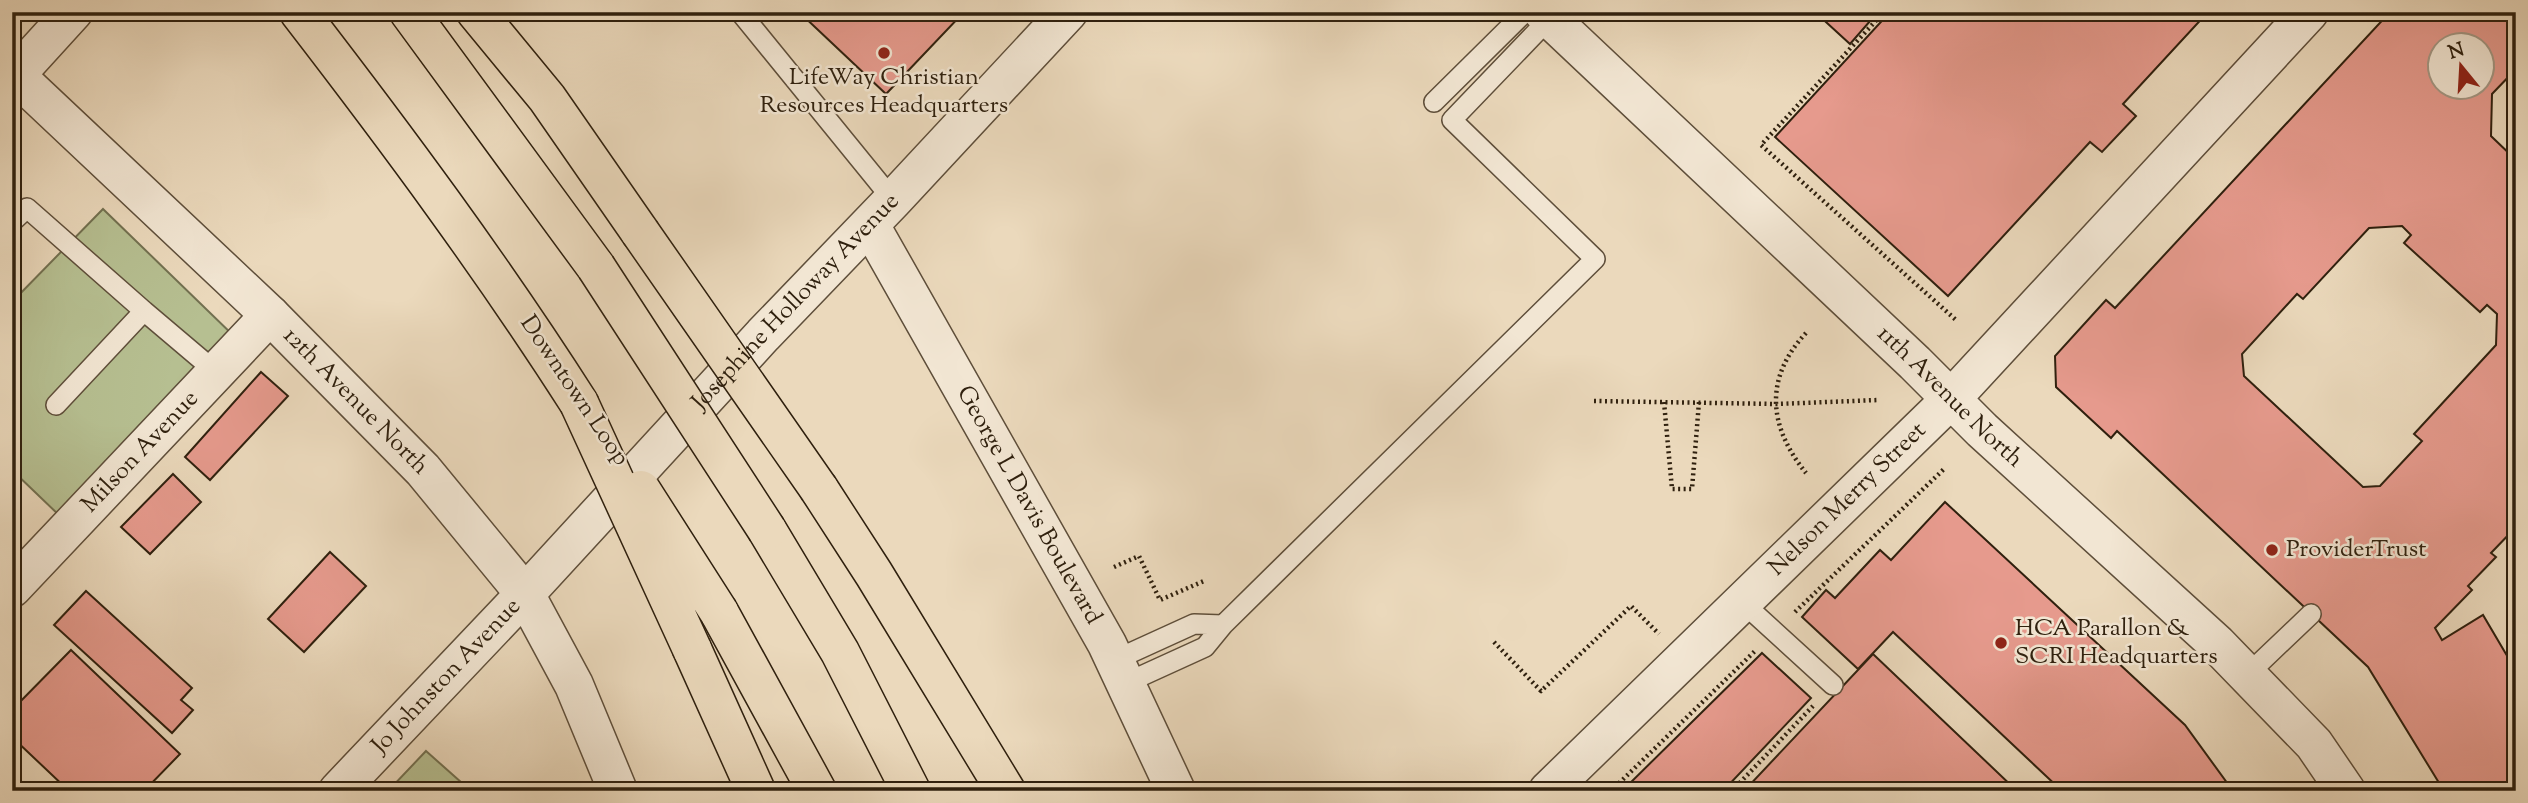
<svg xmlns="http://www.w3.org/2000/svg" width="2528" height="803" viewBox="0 0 2528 803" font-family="'Sorts Mill Goudy',serif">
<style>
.green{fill:#b6bf91;stroke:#727050;stroke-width:2}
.building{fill:#e69a8d;stroke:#2f200e;stroke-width:2;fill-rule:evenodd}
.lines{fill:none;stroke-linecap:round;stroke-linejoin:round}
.service-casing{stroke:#5e4e3a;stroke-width:22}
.minor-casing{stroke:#5e4e3a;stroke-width:41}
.tertiary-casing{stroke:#5e4e3a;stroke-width:41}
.motorway-casing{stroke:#2f200e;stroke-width:41}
.path{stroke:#2f200e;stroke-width:4.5;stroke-dasharray:2 3.5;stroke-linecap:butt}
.service{stroke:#f2e6d3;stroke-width:19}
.minor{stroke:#f2e6d3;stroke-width:38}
.tertiary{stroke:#f2e6d3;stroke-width:38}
.motorway{stroke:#ebd9bc;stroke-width:38}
.motorway-bridge-casing{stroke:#2f200e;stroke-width:41;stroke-linecap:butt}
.motorway-bridge{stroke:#ebd9bc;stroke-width:38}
.poi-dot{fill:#8f2418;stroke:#f2e6d3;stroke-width:2.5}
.labels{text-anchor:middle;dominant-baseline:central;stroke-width:5;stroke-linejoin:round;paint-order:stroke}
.poi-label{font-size:24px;fill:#2f200e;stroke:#f2e6d3;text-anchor:start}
.street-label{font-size:24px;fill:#2f200e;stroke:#f2e6d3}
</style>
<rect width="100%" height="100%" fill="#ebd9bc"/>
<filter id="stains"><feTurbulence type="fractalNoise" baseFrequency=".00286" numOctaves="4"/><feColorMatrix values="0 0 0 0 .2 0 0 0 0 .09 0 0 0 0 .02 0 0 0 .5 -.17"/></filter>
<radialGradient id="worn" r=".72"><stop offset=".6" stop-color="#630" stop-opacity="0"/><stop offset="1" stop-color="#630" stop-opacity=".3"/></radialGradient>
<path class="green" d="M103,209l134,130 -175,179 -50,-48v-168z
M426,751l45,40h-83z"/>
<path class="building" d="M799,12h165l-78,82z
M1815,12h63l-28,32z
M1890,12h318l-85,92 13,12 -34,36 -12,-10 -142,154 -173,-159z
M2390,12h126v57l-24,25 -1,42 25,24v367l-25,26 5,4 -28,29 4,4 -37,38 7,12 41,-25 33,56v120h-72l-76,-124 -251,-236 -6,7 -55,-51 -1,-31 51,-56 9,8zM2440,46h42v42h-42zM2402,226l9,9 -7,8 76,69 7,-7 10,9 -1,31 -82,89 8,7 -42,45 -17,1 -119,-111 -2,-22 55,-60 6,5 66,-71z
M261,372l27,24 -78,84 -25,-23z
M173,474l28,28 -51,52 -29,-27z
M1945,502l240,223 48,66h-171l-169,-159 -35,37 -56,-52 24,-27 9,8 45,-48 11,10z
M330,552l36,34 -62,66 -36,-33z
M86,591l106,97 -11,12 12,10 -21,23 -118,-108z
M71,650l109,104 -36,37h-75l-57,-54v-27z
M1762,653l49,45 -88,93h-101z
M1873,654l144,137h-273z"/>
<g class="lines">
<defs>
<path id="service" d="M740,12l153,188
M1434,102l91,-90
M12,222l15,-14 117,103 -88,94
M144,311l72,61
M1742,602l91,83
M1115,660l79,-36 29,1
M2247,675l64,-61
M1126,683l79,-36 18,-22 372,-366 -143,-139 98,-102"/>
<g id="minor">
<path d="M12,79l61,-67"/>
<path id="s1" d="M870,225l237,419 69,147"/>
<path id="s2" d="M12,588l258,-273"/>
<path d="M525,594l49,91 44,106"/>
<path id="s3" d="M1548,791l403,-392 358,-387"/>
</g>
<g id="tertiary">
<path id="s4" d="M1543,12l372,351 67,67 235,214 97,100 32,47"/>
<path id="s5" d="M12,72l258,243 153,155 102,124"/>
<path id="s6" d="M338,791l187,-197 238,-259 130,-135 175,-188"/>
</g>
<path id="motorway" d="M299,12c98,127 193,255 280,391
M409,12l187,255
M476,12l71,86 93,134
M819,489l55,85 132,217
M767,530l73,122 71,139
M719,612l98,179
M692,649l64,142"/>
</defs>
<use href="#service" class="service-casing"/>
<use href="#minor" class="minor-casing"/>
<use href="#tertiary" class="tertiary-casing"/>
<use href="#motorway" class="motorway-casing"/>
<path class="path" d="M1884,12l-123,133 195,175
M1806,333c-42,45 -38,93 0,140
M1594,401l183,3 101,-4
M1664,402l8,87h20l7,-87
M1114,567l25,-11 21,44 44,-19
M1795,612l149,-143
M1494,642l47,49 90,-85 28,28
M1611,791l145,-141
M1732,791l81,-85"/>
<use href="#service" class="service"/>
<use href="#minor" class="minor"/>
<use href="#tertiary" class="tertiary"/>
<use href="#motorway" class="motorway"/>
<defs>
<path id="motorway-bridge" d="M640,232l179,257
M596,267l171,263
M579,403l113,246
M641,490l78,122"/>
</defs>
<use href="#motorway-bridge" class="motorway-bridge-casing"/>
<use href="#motorway-bridge" class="motorway-bridge"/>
</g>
<g class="poi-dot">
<circle cx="884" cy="53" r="7"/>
<circle cx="2272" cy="550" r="7"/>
<circle cx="2001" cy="643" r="7"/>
</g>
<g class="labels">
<g class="poi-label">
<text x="884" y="78" text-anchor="middle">LifeWay Christian<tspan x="884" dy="28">Resources Headquarters</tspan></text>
<text x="2286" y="550">ProviderTrust</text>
<text x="2015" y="629">HCA Parallon &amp;<tspan x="2015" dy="28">SCRI Headquarters</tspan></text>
</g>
<g class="street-label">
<text stroke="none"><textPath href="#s6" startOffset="670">Josephine Holloway Avenue</textPath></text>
<text transform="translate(574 391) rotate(56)">Downtown Loop</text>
<text stroke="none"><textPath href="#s4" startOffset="560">11th Avenue North</textPath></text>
<text stroke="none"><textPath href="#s5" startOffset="476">12th Avenue North</textPath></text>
<text stroke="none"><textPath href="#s2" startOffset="187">Milson Avenue</textPath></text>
<text stroke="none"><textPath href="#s3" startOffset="418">Nelson Merry Street</textPath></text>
<text stroke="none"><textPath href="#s1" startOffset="322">George L Davis Boulevard</textPath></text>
<text stroke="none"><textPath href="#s6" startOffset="158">Jo Johnston Avenue</textPath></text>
</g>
</g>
<rect width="2528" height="803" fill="none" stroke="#ebd9bc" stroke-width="42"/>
<rect x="14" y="14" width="2500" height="775" fill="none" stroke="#2f200e" stroke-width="3.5"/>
<rect x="21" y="21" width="2486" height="761" fill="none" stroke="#2f200e" stroke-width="2"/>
<g transform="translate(2461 66) rotate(342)"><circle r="33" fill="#f2e6d3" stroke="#a49784" stroke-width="2"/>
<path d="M0-5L12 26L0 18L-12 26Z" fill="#8f2418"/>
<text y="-10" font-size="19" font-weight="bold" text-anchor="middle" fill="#2f200e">N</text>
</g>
<rect width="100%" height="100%" filter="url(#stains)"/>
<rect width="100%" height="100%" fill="url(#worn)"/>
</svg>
